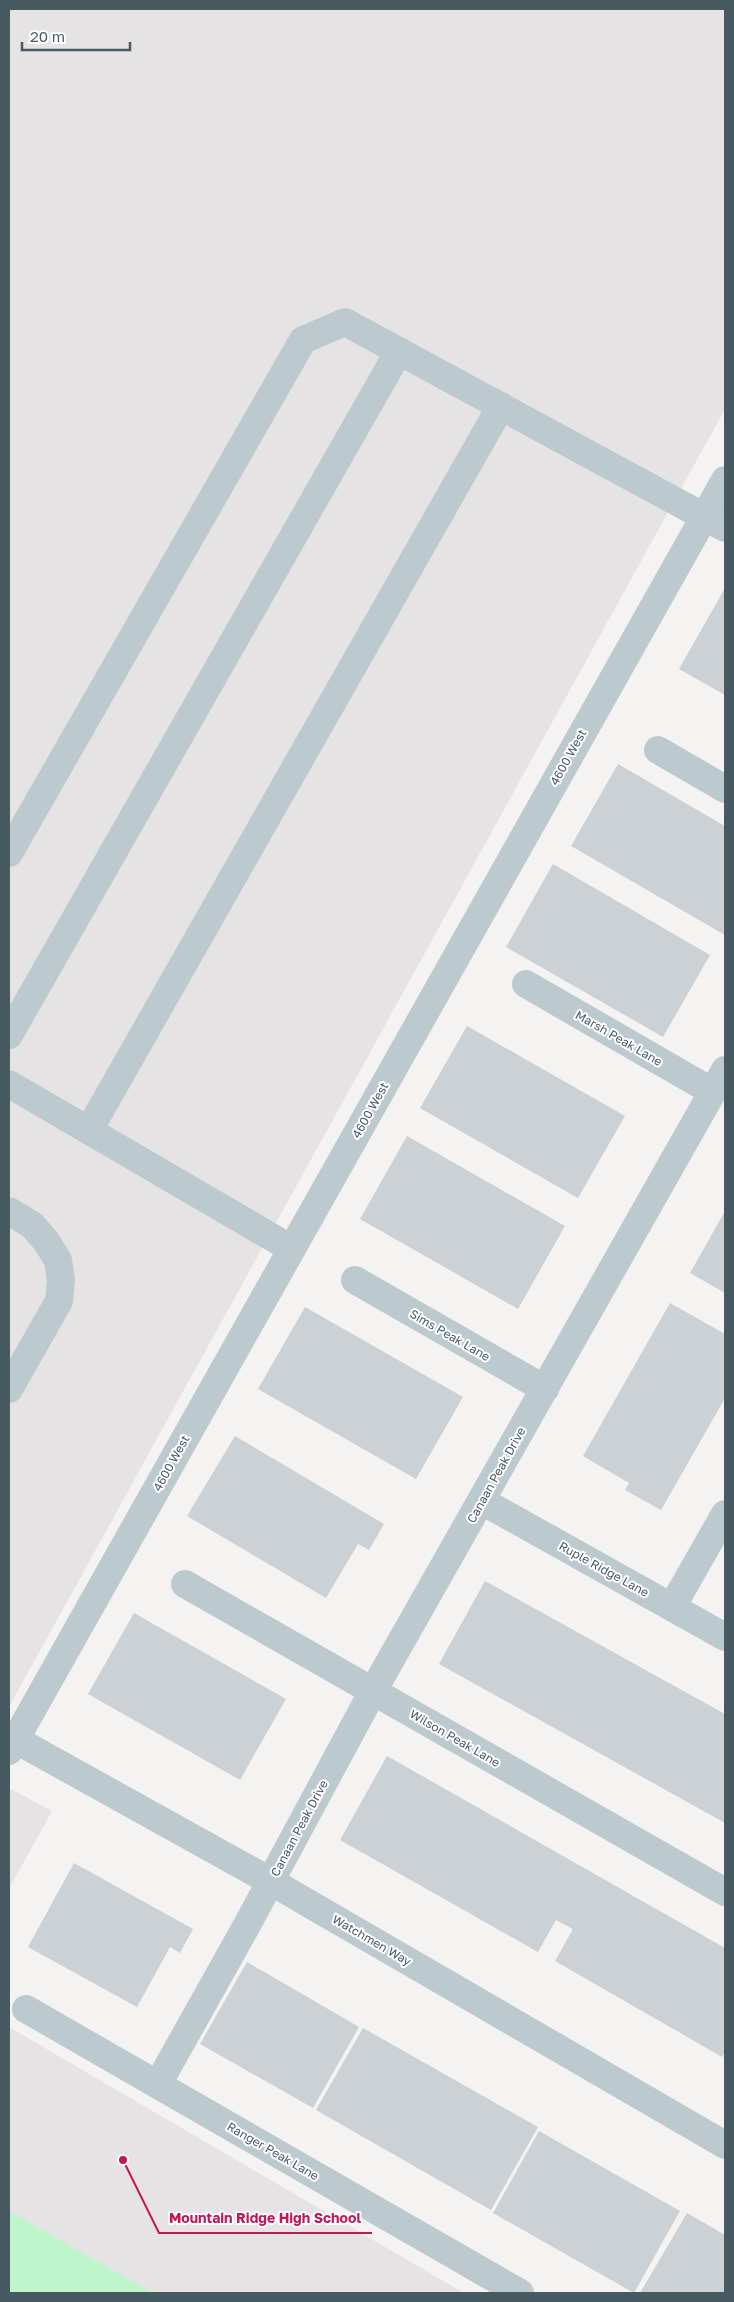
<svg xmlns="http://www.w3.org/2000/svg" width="734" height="2302" viewBox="0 0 734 2302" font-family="'Golos Text',sans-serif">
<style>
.education{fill:#e6e3e5}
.green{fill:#bef5ca}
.building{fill:#cbd1d5}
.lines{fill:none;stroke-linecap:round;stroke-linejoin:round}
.minor{stroke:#bccad0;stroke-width:28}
.labels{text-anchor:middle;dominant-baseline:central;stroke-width:4;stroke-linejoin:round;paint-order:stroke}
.street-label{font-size:12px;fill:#475a62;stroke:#fff}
.leader{fill:none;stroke:#c2185b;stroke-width:2}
.callout-dot{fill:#c2185b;stroke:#fff;stroke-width:2}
.callout-label{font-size:14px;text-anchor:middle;font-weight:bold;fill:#c2185b;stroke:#fff;stroke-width:4;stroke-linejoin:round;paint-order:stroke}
</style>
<rect width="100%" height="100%" fill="#f5f2f2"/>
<path class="education" d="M9,9h716v400l-716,1298z
M9,1788l43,23 -43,78z
M9,2027l455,266h-455z"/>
<path class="green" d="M9,2211l144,82h-144z"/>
<path class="building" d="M725,588v107l-46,-26z
M618,764l107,62v109l-154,-89z
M553,864l157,91 -47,82 -157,-90z
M467,1026l158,90 -47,82 -158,-90z
M407,1136l158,90 -47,83 -158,-90z
M725,1211v82l-35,-20z
M670,1303l55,31v64l-64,112 -36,-20 4,-7 -46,-27z
M305,1307l158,90 -47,82 -158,-90z
M235,1436l149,88 -15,26 -11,-6 -32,54 -139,-82z
M485,1581l240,133v109l-286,-159z
M134,1613l152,86 -46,81 -152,-86z
M387,1756l338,192v104l-3,5 -167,-96 18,-32 -17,-9 -18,32 -198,-112z
M74,1863l119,66 -13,24 -10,-6 -33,60 -109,-60z
M247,1962l112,65 -46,81 -113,-64z
M363,2028l175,99 -47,83 -175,-100z
M539,2131l141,80 -46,82 -141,-80z
M687,2213l38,22v58h-85z"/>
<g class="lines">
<path class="minor" d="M658,750l67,39
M9,853l294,-513 42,-18 380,206
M526,984l187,108
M9,1035l390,-684
M9,1084l283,165
M89,1130l412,-724
M9,1211l23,14 14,16 12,19 3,20 -2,21 -50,88
M355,1280l190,109
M482,1501l243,136
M185,1584l540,308
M672,1607l53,-93
M9,1736l261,145 455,264
M9,1751l716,-1271
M26,2009l494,284
M158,2084l89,-159 126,-234 352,-621"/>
</g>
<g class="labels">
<g class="street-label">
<text transform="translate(568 757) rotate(-61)">4600 West</text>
<text transform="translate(619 1038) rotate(30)">Marsh Peak Lane</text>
<text transform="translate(370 1110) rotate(-61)">4600 West</text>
<text transform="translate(450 1335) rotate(30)">Sims Peak Lane</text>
<text transform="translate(171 1463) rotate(-61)">4600 West</text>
<text transform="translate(496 1475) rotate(-61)">Canaan Peak Drive</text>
<text transform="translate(604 1569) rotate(29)">Ruple Ridge Lane</text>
<text transform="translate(455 1738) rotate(30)">Wilson Peak Lane</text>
<text transform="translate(299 1828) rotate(-62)">Canaan Peak Drive</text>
<text transform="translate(372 1940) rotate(30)">Watchmen Way</text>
<text transform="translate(273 2151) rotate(30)">Ranger Peak Lane</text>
</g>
</g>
<path class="leader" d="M123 2160L159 2233H372"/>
<circle class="callout-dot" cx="123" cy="2160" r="5"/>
<g class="callout-label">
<text x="265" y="2223">Mountain Ridge High School</text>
</g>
<rect width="734" height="2302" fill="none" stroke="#475a62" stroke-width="20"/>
<path d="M22 42v8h108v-8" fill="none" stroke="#475a62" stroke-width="2.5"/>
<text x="30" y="42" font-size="15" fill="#475a62" stroke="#ffffff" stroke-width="4" paint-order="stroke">20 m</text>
</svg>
